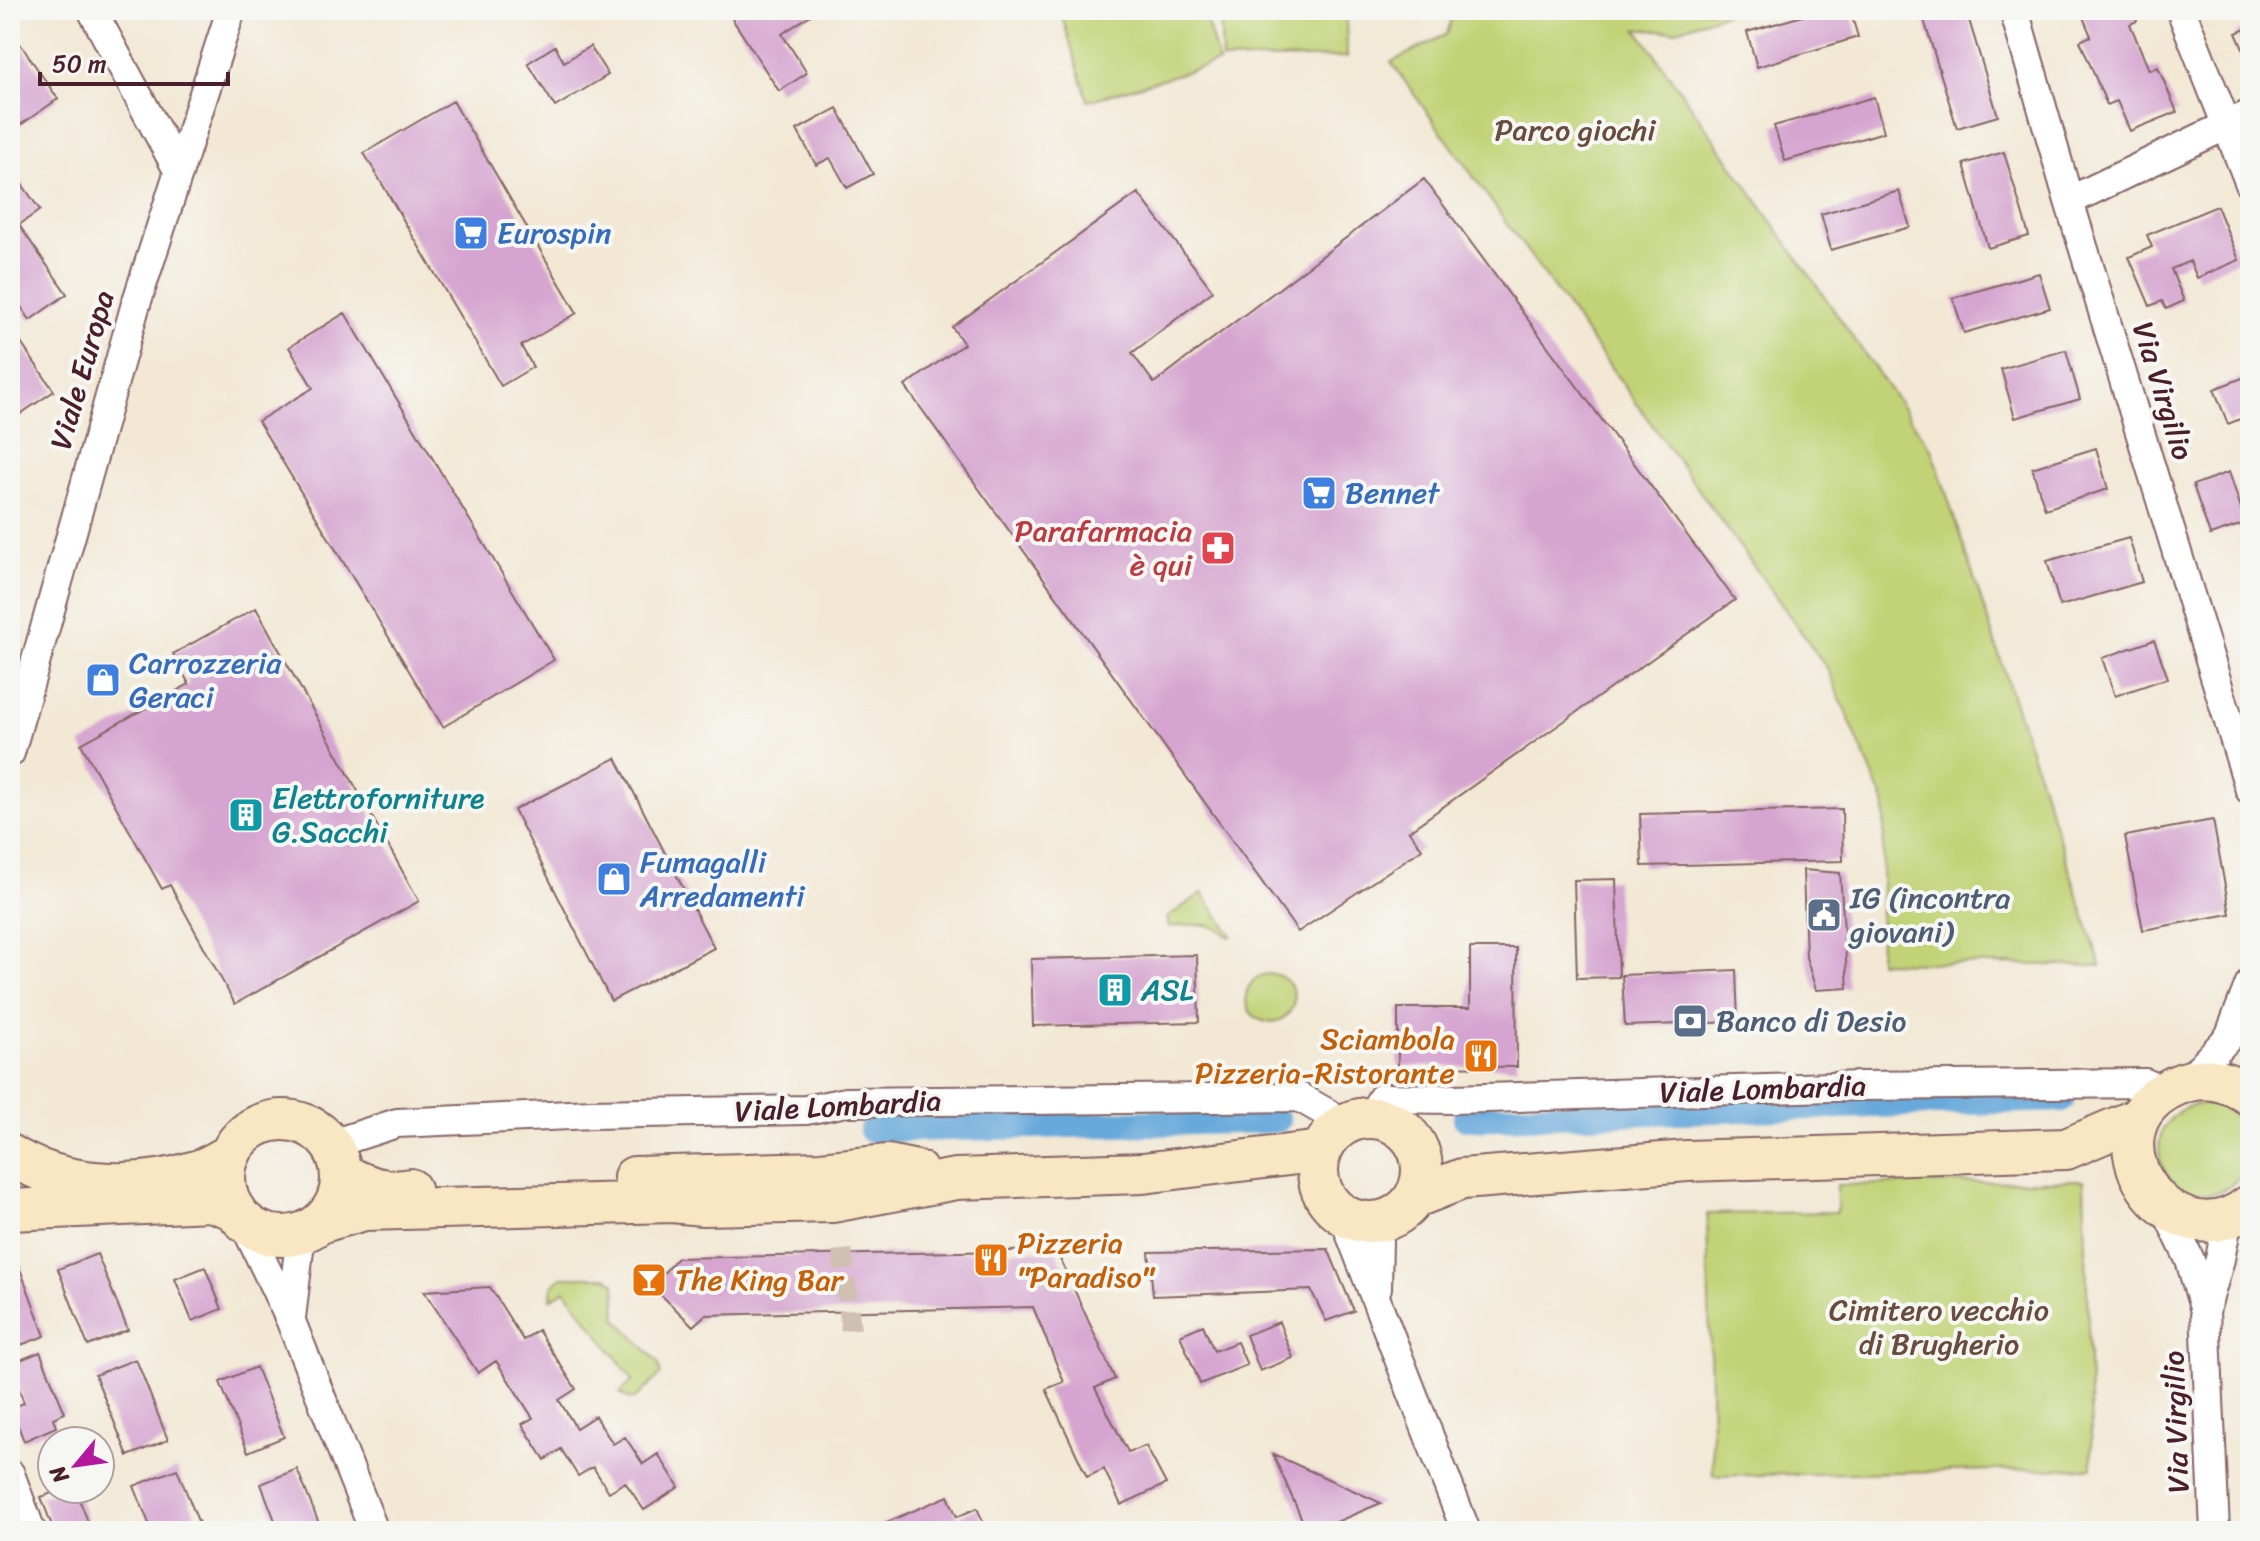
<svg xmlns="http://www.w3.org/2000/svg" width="2260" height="1541" viewBox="0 0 2260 1541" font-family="Sriracha,sans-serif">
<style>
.green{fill:#c1d376;stroke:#867950;stroke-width:2}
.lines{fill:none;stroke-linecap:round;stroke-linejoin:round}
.canal{stroke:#67a9db;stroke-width:26}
.building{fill:#d5a4d0}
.pedestrian-tunnel{stroke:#d0c0b2;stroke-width:20;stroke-dasharray:20 10;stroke-linecap:butt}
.minor-casing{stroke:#856566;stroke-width:32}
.secondary-casing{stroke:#856566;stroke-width:44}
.minor{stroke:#fff;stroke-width:28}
.secondary{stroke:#f9e7c3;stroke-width:40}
.labels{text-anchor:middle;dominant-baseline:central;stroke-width:8;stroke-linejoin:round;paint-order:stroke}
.park-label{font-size:30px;fill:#684c3e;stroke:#f6f6f2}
.shop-label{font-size:30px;fill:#366cbe;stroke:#f6f6f2;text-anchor:start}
.street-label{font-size:30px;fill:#4a1f2b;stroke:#f6f6f2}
.health-label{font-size:30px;fill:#be3a42;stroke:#f6f6f2;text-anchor:end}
.culture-label{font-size:30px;fill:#0d838f;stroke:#f6f6f2;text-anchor:start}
.service-label{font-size:30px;fill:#4e5e75;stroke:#f6f6f2;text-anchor:start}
.food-label{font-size:30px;fill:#c56008;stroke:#f6f6f2;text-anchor:start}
</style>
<rect width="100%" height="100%" fill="#f6f6f2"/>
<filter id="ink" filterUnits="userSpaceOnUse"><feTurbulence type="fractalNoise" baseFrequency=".0125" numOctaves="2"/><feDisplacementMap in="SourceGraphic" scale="16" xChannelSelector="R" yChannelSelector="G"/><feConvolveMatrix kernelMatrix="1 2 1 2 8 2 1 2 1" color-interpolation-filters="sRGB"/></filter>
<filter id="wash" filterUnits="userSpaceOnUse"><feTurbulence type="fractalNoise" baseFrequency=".006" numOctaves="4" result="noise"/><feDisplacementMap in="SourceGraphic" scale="32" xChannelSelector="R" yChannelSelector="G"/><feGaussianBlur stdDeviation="1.8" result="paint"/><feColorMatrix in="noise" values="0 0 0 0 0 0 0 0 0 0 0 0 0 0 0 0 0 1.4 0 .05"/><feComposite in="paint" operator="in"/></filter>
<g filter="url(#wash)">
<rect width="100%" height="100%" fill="#f2e8d4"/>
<path class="green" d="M1060,10h143l16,52 -131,39z
M1220,10h126l1,47 -125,3z
M1454,10h282l-62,21 -37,-2 295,421 169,516 -222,-4 6,-158 -58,-136 -436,-606 56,-28z
M1202,893l30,42 -3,2c-18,-18 -36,-12 -60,-10l-2,-9z
M1246 998a24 24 0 1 1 48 0a24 24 0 1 1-48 0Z
M2159 1149a45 45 0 1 1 90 0a45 45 0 1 1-90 0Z
M2084,1180l8,288 -379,8 -6,-262 130,-2v-27z
M561,1277h46l8,6 2,36 41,43 3,12 -26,25 -7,-1 -8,-5 13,-13 -68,-90 -14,9 1,-13z"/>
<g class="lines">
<path class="canal" d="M1466,1118l596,-19
M872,1130l405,-10"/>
</g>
<g id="blocks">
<path class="building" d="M742,10h76l-36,24 25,39 -28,18 -48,-74z
M1823,10h27l8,27 -101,30 -10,-35z
M1921,10h45l32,106 -41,12z
M2080,10h53l4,11 -7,3 19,46 9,-3 19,45 -47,19 -13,-30 -10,4 -27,-64 11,-5z
M2250,27v38l-14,-32z
M10,29l48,70 -48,33z
M555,46l9,16 26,-16 18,29 -53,32 -27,-44z
M1874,97l10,35 -99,29 -11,-35z
M453,101l124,212 -56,33 12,21 -32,19 -137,-233z
M837,108l36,66 -26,14 -17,-30 -14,7 -19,-35z
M2004,152l25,84 -41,12 -24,-84z
M10,167l30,43 -21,15 48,69 -37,26 -20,-30z
M1424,179l311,421 -326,231 13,18 -124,83 -393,-546 59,-42 -12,-17 186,-134 75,98 -81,62 22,30z
M1899,191l11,36 -79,23 -10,-36z
M2217,206l22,54 -42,18 -7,-17 -19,8 13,32 -18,8 -4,-8 -12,5 -21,-49 23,-10 -5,-12z
M2039,273l11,35 -86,25 -11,-35z
M345,313l209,347 -111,67 -185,-306 55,-33 -24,-41z
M10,327l44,64 -44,30z
M2066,350l14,49 -65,19 -14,-49z
M2250,375v40l-22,9 -14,-35z
M2096,448l12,41 -63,20 -13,-41z
M2229,472l17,51 -36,12 -17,-50z
M2129,538l13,44 -82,24 -13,-45z
M256,608l163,293 -184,103 -65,-119 -8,4 -81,-145 108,-60 -16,-30z
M2154,640l14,38 -53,18 -13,-38z
M616,758l98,190 -103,53 -97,-191z
M1842,809l1,52 -201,5 -2,-52z
M2213,820l17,94 -87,16 -18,-94z
M1803,870l37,3 8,115 -32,2 -10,-33z
M1616,879l3,98 -42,1 -3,-98z
M1470,948h46l1,119 -119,-1v-58h72z
M1197,955l2,67 -166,4 -2,-67z
M1736,970l2,52 -113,4 -3,-51z
M10,1242l35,94 -35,13z
M1328,1249l26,62 -28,10 -15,-31 -158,6 -4,-44z
M1056,1250l59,129 -20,9 33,64 18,-6 20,38 -45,21 -17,-36 -17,8 -41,-88 18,-7 -31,-75 -328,8 -12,11 -41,-40 25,-28z
M97,1254l31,76 -40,16 -30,-77z
M205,1267l17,42 -30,12 -17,-42z
M490,1287l33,53 15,-10 38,59 -17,11 17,28 19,-12 18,28 12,-7 18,27 15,-10 21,33 -35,23 -19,-28 -16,10 -16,-25 -15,9 -17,-27 -16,11 -23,-36 11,-6 -37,-57 -18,12 -54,-82z
M1279,1322l14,36 -33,13 -14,-36z
M1203,1325l11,26 23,-9 10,23 -47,19 -20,-49z
M40,1352l25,61 -12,5 3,9 -32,14 -13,-33 13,-5 -14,-39z
M136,1359l32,81 -40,16 -33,-81z
M256,1367l28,70 -36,15 -28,-70z
M1273,1454l108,49 -66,28h-8z
M177,1469l25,62h-50l-18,-45z
M297,1469l25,62h-43l-18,-47z
M62,1489h13l16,40 -37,2 -13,-34z
M948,1496l9,21 20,-9 10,23h-121z"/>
</g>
</g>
<g filter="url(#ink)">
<use href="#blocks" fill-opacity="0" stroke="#856566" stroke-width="2"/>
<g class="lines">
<path class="pedestrian-tunnel" d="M842,1250l9,80"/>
<defs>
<path id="minor" d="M92,10l87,162
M2014,10l55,191 181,589
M2181,10l69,174
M2069,201l181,-87
M10,753l125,-446 96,-297
M2188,1080l41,-43 21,-54
M1370,1118l12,-20 71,1 408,-13 284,-3 19,8
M325,1137l16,4 56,-18 195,-9 214,-4 40,-8 453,-5 47,27
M2166,1210l24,50 15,51 10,220
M1343,1215l123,316
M242,1219l48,100 84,212
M1377,1288l1,-48 4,-18
M2205,1311l15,-52 8,-41
M291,1318l10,-85
M10,1474l21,57"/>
<path id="secondary" d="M2250,1095c-24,-16 -48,-21 -75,-9 -98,45 -3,183 75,119
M1318 1170a52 52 0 1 1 104 0a52 52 0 1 1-104 0Z
M225 1178a58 58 0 1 1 116 0a58 58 0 1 1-116 0Z
M10,1155c53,33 128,35 186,16 12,-3 23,-11 34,-16
M342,1174c21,11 44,20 68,15
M634,1177l187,-5 67,-7 29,6
M1416,1197l46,-18 225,-18 379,-12 71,-30
M10,1210l201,-9 24,9
M322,1222l42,-12 308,-8 31,3 129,-3 124,-23 187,-6 178,-22"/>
</defs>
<use href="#minor" class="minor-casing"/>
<use href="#secondary" class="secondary-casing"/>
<use href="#minor" class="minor"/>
<use href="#secondary" class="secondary"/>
</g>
</g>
<defs>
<symbol id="supermarket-square" viewBox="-11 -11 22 22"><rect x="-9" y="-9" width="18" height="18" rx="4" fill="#3f7fe0" stroke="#f6f6f2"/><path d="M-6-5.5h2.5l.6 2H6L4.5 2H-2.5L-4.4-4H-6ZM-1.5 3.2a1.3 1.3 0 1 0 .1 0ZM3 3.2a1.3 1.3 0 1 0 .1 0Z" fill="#fff"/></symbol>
<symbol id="pharmacy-square" viewBox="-11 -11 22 22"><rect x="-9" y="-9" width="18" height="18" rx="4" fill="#e0444e" stroke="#f6f6f2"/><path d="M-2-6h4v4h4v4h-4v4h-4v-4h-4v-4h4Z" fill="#fff"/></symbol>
<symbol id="shop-square" viewBox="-11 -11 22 22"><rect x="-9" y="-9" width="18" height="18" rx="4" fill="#3f7fe0" stroke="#f6f6f2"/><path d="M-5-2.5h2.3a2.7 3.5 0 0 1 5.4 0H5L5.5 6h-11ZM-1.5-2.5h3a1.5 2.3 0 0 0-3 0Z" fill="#fff"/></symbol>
<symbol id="building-square" viewBox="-11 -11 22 22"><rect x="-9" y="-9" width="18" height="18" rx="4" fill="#0f9aa8" stroke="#f6f6f2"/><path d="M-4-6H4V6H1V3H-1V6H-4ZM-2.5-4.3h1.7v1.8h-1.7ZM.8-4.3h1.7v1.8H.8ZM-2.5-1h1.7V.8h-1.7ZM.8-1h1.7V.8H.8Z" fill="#fff"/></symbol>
<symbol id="civic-square" viewBox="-11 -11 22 22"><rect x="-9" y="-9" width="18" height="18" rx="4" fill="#5c6f8a" stroke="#f6f6f2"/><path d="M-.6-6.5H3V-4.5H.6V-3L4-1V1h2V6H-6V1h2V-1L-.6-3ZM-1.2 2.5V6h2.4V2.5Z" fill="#fff"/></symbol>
<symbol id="bank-square" viewBox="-11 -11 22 22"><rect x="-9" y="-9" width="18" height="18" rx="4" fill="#5c6f8a" stroke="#f6f6f2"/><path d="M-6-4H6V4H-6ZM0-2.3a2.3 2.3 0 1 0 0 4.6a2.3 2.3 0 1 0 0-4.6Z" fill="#fff"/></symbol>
<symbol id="restaurant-square" viewBox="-11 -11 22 22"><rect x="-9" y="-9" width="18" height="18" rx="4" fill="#e8710a" stroke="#f6f6f2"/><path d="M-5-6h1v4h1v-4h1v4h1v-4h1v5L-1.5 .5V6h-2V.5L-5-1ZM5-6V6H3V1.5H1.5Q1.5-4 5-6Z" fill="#fff"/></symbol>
<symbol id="bar-square" viewBox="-11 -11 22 22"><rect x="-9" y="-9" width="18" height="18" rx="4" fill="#e8710a" stroke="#f6f6f2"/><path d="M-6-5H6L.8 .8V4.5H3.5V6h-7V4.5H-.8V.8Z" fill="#fff"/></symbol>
</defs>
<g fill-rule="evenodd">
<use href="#supermarket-square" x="451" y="213" width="40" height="40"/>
<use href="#supermarket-square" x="1299" y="473" width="40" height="40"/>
<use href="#pharmacy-square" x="1198" y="528" width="40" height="40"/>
<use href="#shop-square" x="83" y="660" width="40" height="40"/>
<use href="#building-square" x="226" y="795" width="40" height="40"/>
<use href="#shop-square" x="594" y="859" width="40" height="40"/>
<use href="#civic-square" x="1804" y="895" width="40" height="40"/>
<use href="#building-square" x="1095" y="970" width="40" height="40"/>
<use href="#bank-square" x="1670" y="1001" width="40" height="40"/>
<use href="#restaurant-square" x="1461" y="1036" width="40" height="40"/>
<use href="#restaurant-square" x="971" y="1240" width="40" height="40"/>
<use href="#bar-square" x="629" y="1260" width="40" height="40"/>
</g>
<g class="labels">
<g class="park-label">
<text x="1575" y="130">Parco giochi</text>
<text x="1939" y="1310">Cimitero vecchio<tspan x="1939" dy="34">di Brugherio</tspan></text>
</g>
<g class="shop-label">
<text x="497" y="233">Eurospin</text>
<text x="1345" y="493">Bennet</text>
<text x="129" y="663">Carrozzeria<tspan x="129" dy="34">Geraci</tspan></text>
<text x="640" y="862">Fumagalli<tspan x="640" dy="34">Arredamenti</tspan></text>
</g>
<g class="street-label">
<text transform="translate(82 370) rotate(-74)">Viale Europa</text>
<text transform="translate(2163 391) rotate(73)">Via Virgilio</text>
<text transform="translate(1763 1089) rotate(-2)">Viale Lombardia</text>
<text transform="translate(838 1106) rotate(-3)">Viale Lombardia</text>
<text transform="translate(2176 1422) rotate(-92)">Via Virgilio</text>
</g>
<g class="health-label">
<text x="1192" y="531">Parafarmacia<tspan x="1192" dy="34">è qui</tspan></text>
</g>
<g class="culture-label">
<text x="272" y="798">Elettroforniture<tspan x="272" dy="34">G.Sacchi</tspan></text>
<text x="1141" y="990">ASL</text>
</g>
<g class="service-label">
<text x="1850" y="898">IG (incontra<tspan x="1850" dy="34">giovani)</tspan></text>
<text x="1716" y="1021">Banco di Desio</text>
</g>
<g class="food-label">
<text x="1455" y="1039" text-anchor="end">Sciambola<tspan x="1455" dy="34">Pizzeria-Ristorante</tspan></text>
<text x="1017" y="1243">Pizzeria<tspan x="1017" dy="34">"Paradiso"</tspan></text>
<text x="675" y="1280">The King Bar</text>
</g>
</g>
<rect width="2260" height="1541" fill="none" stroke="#f6f6f2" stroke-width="40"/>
<g transform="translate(76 1465) rotate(241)"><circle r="38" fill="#f6f6f2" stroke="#b1a0a2" stroke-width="2"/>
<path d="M0-6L14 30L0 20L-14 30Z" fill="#b5179e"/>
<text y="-12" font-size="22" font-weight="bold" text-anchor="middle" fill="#4a1f2b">N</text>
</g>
<path d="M40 72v12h188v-12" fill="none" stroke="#4a1f2b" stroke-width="4"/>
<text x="52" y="72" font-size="24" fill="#4a1f2b" stroke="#f6f6f2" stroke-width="6" paint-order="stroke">50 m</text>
</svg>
